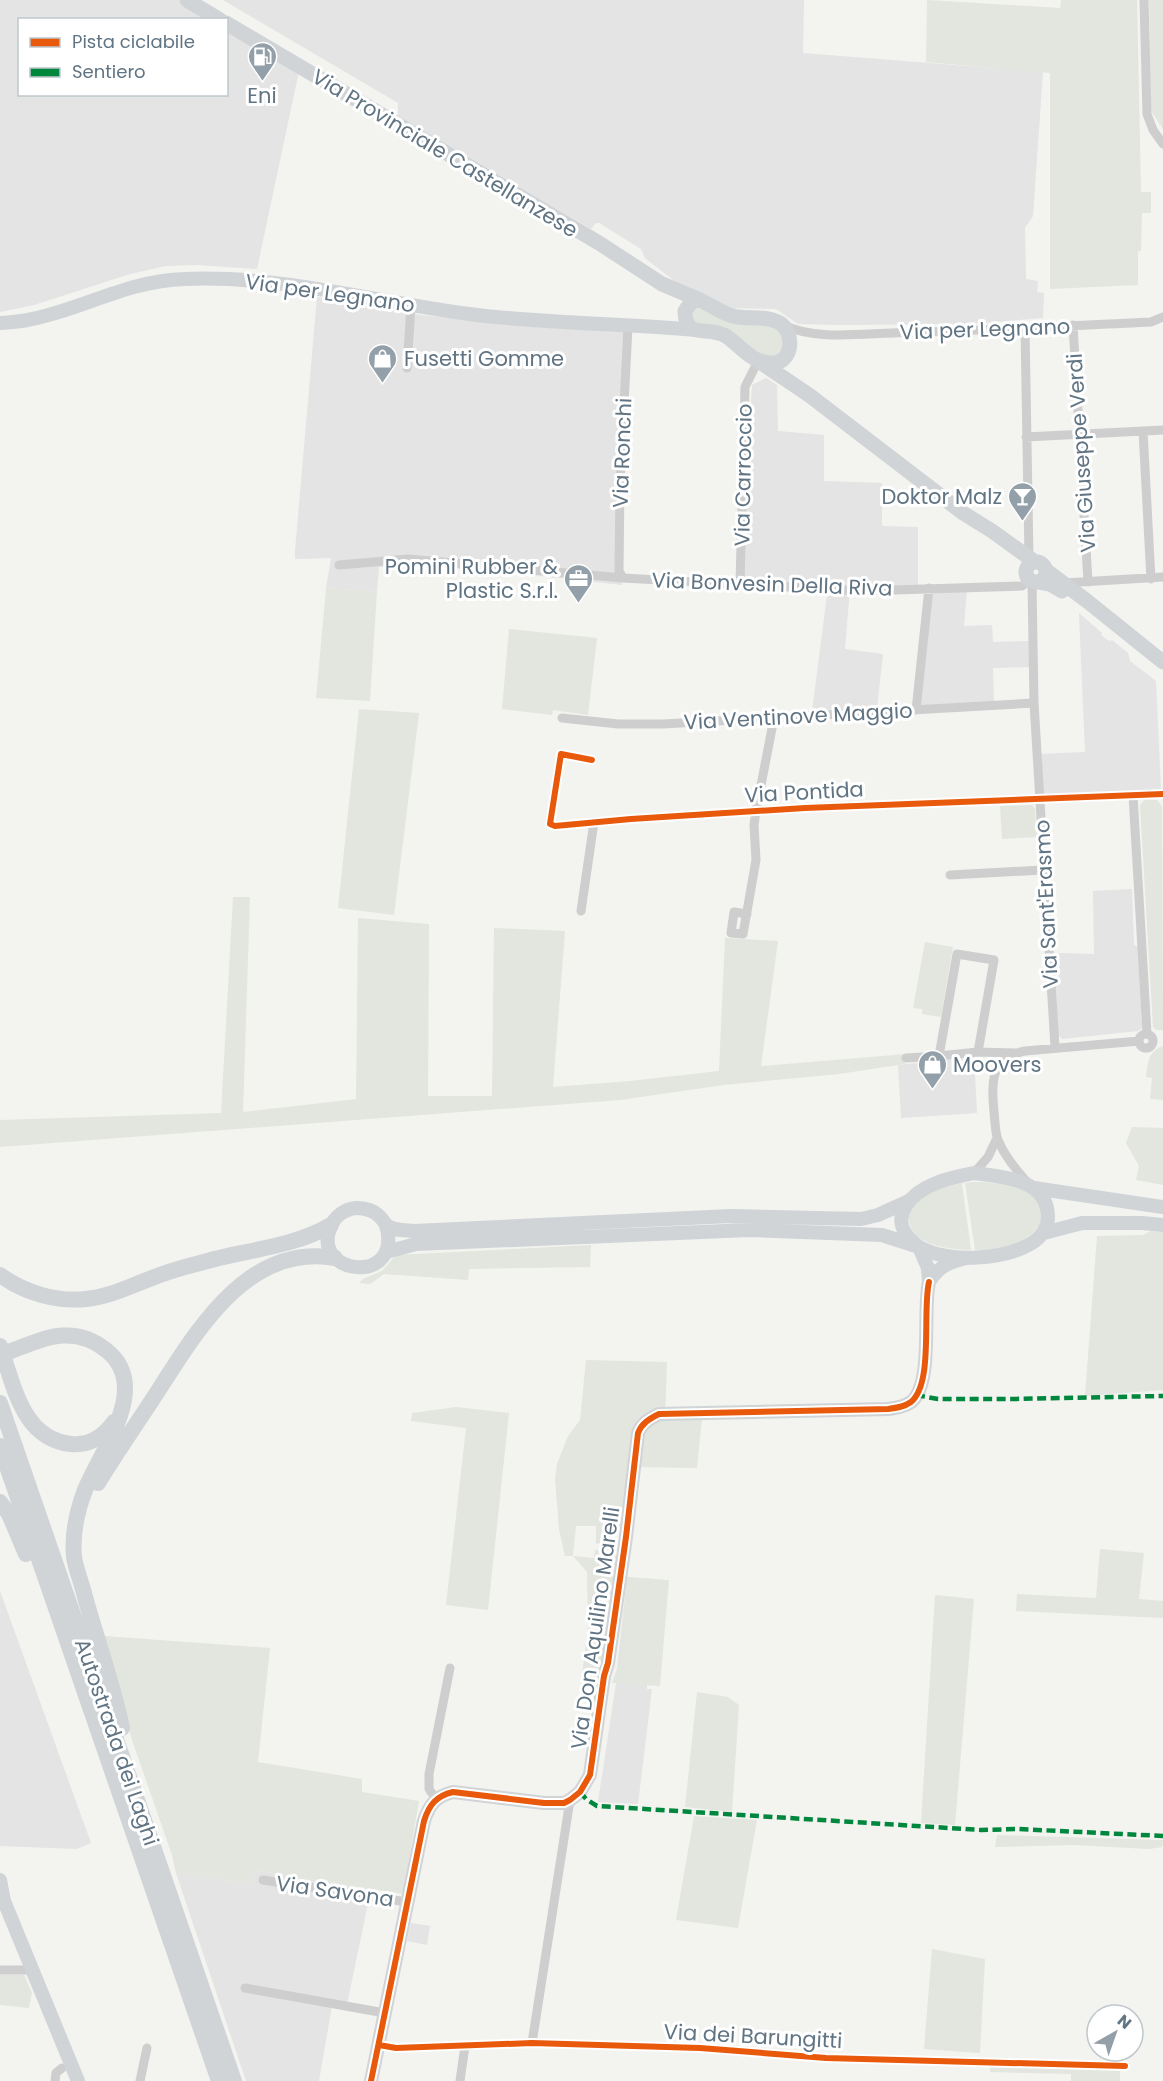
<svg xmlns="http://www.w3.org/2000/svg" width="1163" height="2081" viewBox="0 0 1163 2081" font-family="Poppins,sans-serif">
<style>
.built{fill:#e3e4e3}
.green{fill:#e2e6de}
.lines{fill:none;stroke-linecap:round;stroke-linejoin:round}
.street{stroke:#cececf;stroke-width:9}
.secondary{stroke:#d0d4d7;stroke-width:14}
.primary{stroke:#d0d4d7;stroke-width:15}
.highway{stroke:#d0d4d7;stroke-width:16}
.quiet{stroke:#00873e;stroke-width:4.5;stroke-dasharray:9 4.5;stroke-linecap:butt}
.cycleway-casing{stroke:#fff;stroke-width:10}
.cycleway{stroke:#e8590c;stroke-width:6}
.labels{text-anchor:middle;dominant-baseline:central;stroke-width:6;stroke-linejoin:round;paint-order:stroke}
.poi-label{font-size:21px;fill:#607483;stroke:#fff;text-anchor:start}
.street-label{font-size:21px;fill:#607483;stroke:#fff}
</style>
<rect width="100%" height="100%" fill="#f3f3f0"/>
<path class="built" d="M0,0h182l27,19 -189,1v74h206l1,-65 72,42 -42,198 -60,-4 -31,1 -36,8 -96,31 -34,7z
M223,0h581l-1,53 240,19 -10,144 -8,12 1,51 12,2 -1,11 7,1 -1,25 -71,6 -134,1 -40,-1 -22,-15 -52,-1 -33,-14 -46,-36 -4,-9 -42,-26h-3l-5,6 -193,-113v-13z
M317,297l104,18 47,5 160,10 -6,255 -109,-12 -105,-7 -29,1 -2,24 -51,-3 5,-30 -36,1v-8z
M766,378l11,7 1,46 46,4v46l58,2v43l36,1v58l-68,3 -5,61 38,5 -6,54 -65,4 16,-125 -87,-3 11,-199z
M967,589l-3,37 28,-1 1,17 37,-1v26l-37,1 1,35 -75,4 12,-117z
M1079,613l23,20 -1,2 8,6 3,-1 16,13 2,8 26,20 5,110 -118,6 -3,-43 45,-2z
M1132,889l2,56 4,2 4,81 -4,3 -76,8 -4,-4 -2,-50 3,-3v-29l35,1 -1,-63z
M974,1057l3,56 -76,5 -3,-53z
M0,1591l91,252 -14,6 -77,-3z
M616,1683l31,2v4h5l-14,115 -40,-2z
M254,1870l117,19 -25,120 -14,-3 -13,75h-73l-70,-208 75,11z
M411,1923l19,3 -3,19 -20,-4z"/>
<path class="green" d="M927,0l133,8 1,-8h76l4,192h10v21h-9l-1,38h-3v34l-88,4v-216l-124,-11z
M1149,0h14v129l-12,-18z
M697,305l72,19 12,5 4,22 -16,9 -71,-35 -7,-7 2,-10z
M326,588l51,3 -7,110 -54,-3z
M509,629l88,9 -9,77 -35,-5 -1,5 -50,-6z
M359,709l60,4 -25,202 -56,-7z
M1145,799l12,1 5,6 1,224h-7l-3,-3 -13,-222z
M1032,805l3,3 2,29 -35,2 -2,-33z
M233,897h17l-7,215 113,-13 2,-181 71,6 -1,172h64l2,-168 71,3 -12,156 77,-6 89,-10 6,-133 53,3 -17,125 145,-12 -1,10 -66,10 -115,11 -104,15 -620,47v-27l221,-7z
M925,942l28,5 -12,70 -19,-3v-5l-9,-1z
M1163,1046v54l-13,-1 2,-21 -6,-1c2,-14 2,-26 17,-31z
M1132,1127l31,1v57l-27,-5 3,-14 -13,-23z
M974,1182c23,0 43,4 64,15l5,22c-11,24 -44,32 -68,31l-10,-67z
M962,1183l9,67c-20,-1 -59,-3 -62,-30 -1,-7 3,-16 9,-21 12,-9 29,-13 44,-16z
M1151,1231l12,1v158l-78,6 12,-160 46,-1z
M591,1245l-1,22 -121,2 -1,11 -84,-6 -14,10 -11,-1 4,-4 19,-8 14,-16z
M586,1360l81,2 -2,58 37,-1 -5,49 -66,-1 -11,65 -13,9 -11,3v-18h-20l-3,30 21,2 1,-8 20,2 4,12 -22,123 -3,1 -13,-4 7,-57 -1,-55 -14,-16h-8l-6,-27 -4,-50 2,-15 11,-28 12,-16z
M456,1407l53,6 -21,197 -42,-5 20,-177 -55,-7 1,-8z
M1100,1549l44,4 -5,46 24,2v17l-147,-7 1,-17 79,4z
M627,1577l42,3 -9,106 -48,-3 5,-14z
M935,1595l39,4 -19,226 -34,-2z
M104,1636l166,12 -12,114 104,17v13l57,9 -16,93 -149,-24 -3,14 -75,-11 -4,-18 -41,-118 -15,-62z
M697,1692l31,5 11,8 -7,107 -47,-5z
M694,1816l63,4 -19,108 -62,-8z
M997,1835l166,5 -1,7 -13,2 -76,-4 -78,2z
M932,1949l53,10 -5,94 -56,-4z
M0,1975h24l8,18 -3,15 -29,-3z
M990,2064l130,5v12h-49v-7l-81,-2z"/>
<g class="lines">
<path class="street" d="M1144,0l3,114 6,16 10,14
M784,325c29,15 75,9 108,8 86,-2 173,-7 259,-11l12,-5
M1073,325l15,257
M1025,328l4,230
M407,368l4,-63
M1143,431l8,148
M1026,437l137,-7
M339,565l69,-6 215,19 239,13 160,-5 8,-6
M623,578l-4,-7 1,-87 8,-158
M1032,582l2,121 21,344
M1064,583l99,-6
M740,585l5,-198 10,-20
M916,710l13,-122
M562,718l56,6h45l371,-21
M592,760l-31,-6 -11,70 5,2 76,-7 174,-11 358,-14
M1133,795l14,239
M950,875l93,-5
M581,911l13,-89
M747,914l-13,-2 -3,21 12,1 13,-74 -2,-35 2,-14 18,-93
M1139 1041a7 7 0 1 1 14 0a7 7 0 1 1-14 0Z
M978,1052l16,-92 -37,-6 -18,102 39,-4 37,1
M906,1058l33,-2
M974,1173l14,-16 9,-19
M1027,1182c-11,-13 -22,-25 -29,-42 -3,-8 -3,-19 -4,-28 -3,-29 -4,-54 31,-61l114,-10
M436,1799l-7,-10v-15l21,-106
M263,1880l144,22
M0,1970h32
M245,1988l140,25
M532,2043l38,-243
M379,2045l17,3 136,-5 168,5 126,10 299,8
M55,2081l1,-8 6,-5
M140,2081l7,-33
M460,2081l5,-35"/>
<path class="secondary" d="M0,323c11,-1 21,-1 32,-4 54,-11 94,-38 153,-40 95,-4 191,23 284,35 76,10 152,9 227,16
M974,1173c29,4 74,6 74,44 0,12 -7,20 -16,26 -28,17 -82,20 -111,5 -4,-2 -8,-6 -11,-9 -22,-23 2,-46 24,-55 13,-6 27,-8 40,-11z
M1034,1188l129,19
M386,1225c18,62 -77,50 -55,1 4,-10 14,-17 25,-18 9,0 19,3 25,10 2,2 4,6 6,7 7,6 19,5 27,6l317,-15 130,3 17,-4 31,-14
M1044,1233l38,-10h60l21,2
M386,1252l30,-8 333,-14 133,5 37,12 9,21 1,14c10,-16 20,-20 38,-24
M0,1880l4,21 74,180
M371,2081l53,-260c5,-16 12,-25 29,-29l91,11h20l6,-3 10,-8 10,-17 14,-99 4,-13 18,-126 12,-104c4,-10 11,-14 21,-19l229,-5c8,-1 16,-2 23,-7 23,-19 11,-91 18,-120"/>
<path class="primary" d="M187,0l33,20
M226,23l373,220 63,41 38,16
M700,300c11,5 21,13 33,16 14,4 32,-1 45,6 17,8 16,40 -5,41 -21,1 -32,-17 -47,-27 -12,-7 -28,-3 -35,-8 -5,-4 -6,-11 -6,-17l7,-10z
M757,360l52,35 154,118 29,18 43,31
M1026 572a10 10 0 1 1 20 0a10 10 0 1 1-20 0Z
M1047,571l40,30 76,61
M1039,582l11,2 12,7"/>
<path class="highway" d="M0,1275c25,18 56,27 86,24 23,-2 44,-13 66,-21 15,-6 32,-11 48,-15 43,-13 92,-15 131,-38
M0,1346c14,39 22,93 71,98 18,2 33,-8 43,-22
M0,1355c38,-13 70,-34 106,-5 47,36 -6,102 -21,140 -8,21 -13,45 -11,67 2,13 8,27 11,40 12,43 28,87 37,131
M0,1403l234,678
M0,1446l219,635
M98,1483c19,-31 40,-61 60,-92 40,-62 90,-148 177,-133
M0,1502l9,12 17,40"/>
<path class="quiet" d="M916,1395l22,4h74l151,-3
M580,1792l6,7 11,7 384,24 37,-1 145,7"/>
<defs>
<path id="cycleway" d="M592,760l-31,-6 -11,70 5,2 76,-7 174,-11 358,-14
M379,2045l17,3 136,-5 168,5 126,10 299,8
M371,2081l53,-260c5,-16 12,-25 29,-29l91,11h20l6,-3 10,-8 10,-17 14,-99 4,-13 18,-126 12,-104c4,-10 11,-14 21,-19l229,-5c8,-1 16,-2 23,-7 23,-19 11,-91 18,-120"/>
</defs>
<use href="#cycleway" class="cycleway-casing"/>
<use href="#cycleway" class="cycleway"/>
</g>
<defs>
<symbol id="fuel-pin" viewBox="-11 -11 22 30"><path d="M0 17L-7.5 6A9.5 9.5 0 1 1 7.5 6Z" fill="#93a0a9" stroke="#fff"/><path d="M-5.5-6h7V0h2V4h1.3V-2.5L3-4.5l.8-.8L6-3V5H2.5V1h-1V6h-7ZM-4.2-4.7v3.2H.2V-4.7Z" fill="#fff"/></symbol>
<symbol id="shop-pin" viewBox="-11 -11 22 30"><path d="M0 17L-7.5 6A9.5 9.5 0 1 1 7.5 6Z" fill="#93a0a9" stroke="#fff"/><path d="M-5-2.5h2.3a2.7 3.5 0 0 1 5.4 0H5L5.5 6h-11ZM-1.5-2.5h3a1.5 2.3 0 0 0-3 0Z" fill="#fff"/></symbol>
<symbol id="bar-pin" viewBox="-11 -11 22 30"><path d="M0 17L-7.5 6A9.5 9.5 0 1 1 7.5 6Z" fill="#93a0a9" stroke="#fff"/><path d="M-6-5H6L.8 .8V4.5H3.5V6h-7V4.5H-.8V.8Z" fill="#fff"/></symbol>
<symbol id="office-pin" viewBox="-11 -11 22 30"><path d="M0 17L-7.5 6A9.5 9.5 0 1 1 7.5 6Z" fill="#93a0a9" stroke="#fff"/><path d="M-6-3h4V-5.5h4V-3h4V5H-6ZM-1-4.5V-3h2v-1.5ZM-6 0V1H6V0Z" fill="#fff"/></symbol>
</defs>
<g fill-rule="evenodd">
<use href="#fuel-pin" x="246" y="40" width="33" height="45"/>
<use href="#shop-pin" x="366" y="342" width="33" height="45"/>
<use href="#bar-pin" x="1006" y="480" width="33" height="45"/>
<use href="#office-pin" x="562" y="562" width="33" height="45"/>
<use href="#shop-pin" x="916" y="1048" width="33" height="45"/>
</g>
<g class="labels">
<g class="poi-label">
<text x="262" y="95" text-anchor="middle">Eni</text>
<text x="404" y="358">Fusetti Gomme</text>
<text x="1002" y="496" text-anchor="end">Doktor Malz</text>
<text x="558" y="566" text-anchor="end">Pomini Rubber &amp;<tspan x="558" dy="24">Plastic S.r.l.</tspan></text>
<text x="953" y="1064">Moovers</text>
</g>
<g class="street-label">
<text transform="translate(445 153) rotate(31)">Via Provinciale Castellanzese</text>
<text transform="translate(330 293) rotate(8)">Via per Legnano</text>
<text transform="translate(985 329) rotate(-2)">Via per Legnano</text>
<text transform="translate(622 453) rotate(-88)">Via Ronchi</text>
<text transform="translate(1081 453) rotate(-94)">Via Giuseppe Verdi</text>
<text transform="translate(743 475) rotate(-89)">Via Carroccio</text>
<text transform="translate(772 584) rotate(2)">Via Bonvesin Della Riva</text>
<text transform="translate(798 716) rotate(-3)">Via Ventinove Maggio</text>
<text transform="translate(804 792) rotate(-3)">Via Pontida</text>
<text transform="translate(1046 904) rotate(-93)">Via Sant'Erasmo</text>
<text transform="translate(595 1628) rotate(-82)">Via Don Aquilino Marelli</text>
<text transform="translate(117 1742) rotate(71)">Autostrada dei Laghi</text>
<text transform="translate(335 1891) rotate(8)">Via Savona</text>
<text transform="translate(753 2036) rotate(3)">Via dei Barungitti</text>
</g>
</g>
<rect x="18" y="18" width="210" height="78" fill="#ffffff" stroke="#bfc7cd" stroke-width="1.5"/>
<rect x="30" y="38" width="30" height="9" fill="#e8590c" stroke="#bfc7cd" stroke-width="1.5"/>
<text x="72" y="48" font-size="18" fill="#607483">Pista ciclabile</text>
<rect x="30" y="68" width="30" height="9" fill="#00873e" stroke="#bfc7cd" stroke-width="1.5"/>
<text x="72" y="78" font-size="18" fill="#607483">Sentiero</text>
<g transform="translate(1115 2033) rotate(40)"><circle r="28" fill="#ffffff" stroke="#bfc7cd" stroke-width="1.5"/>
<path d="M0-4.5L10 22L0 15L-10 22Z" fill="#93a0a9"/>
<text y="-9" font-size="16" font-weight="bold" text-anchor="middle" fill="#607483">N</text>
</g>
</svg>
